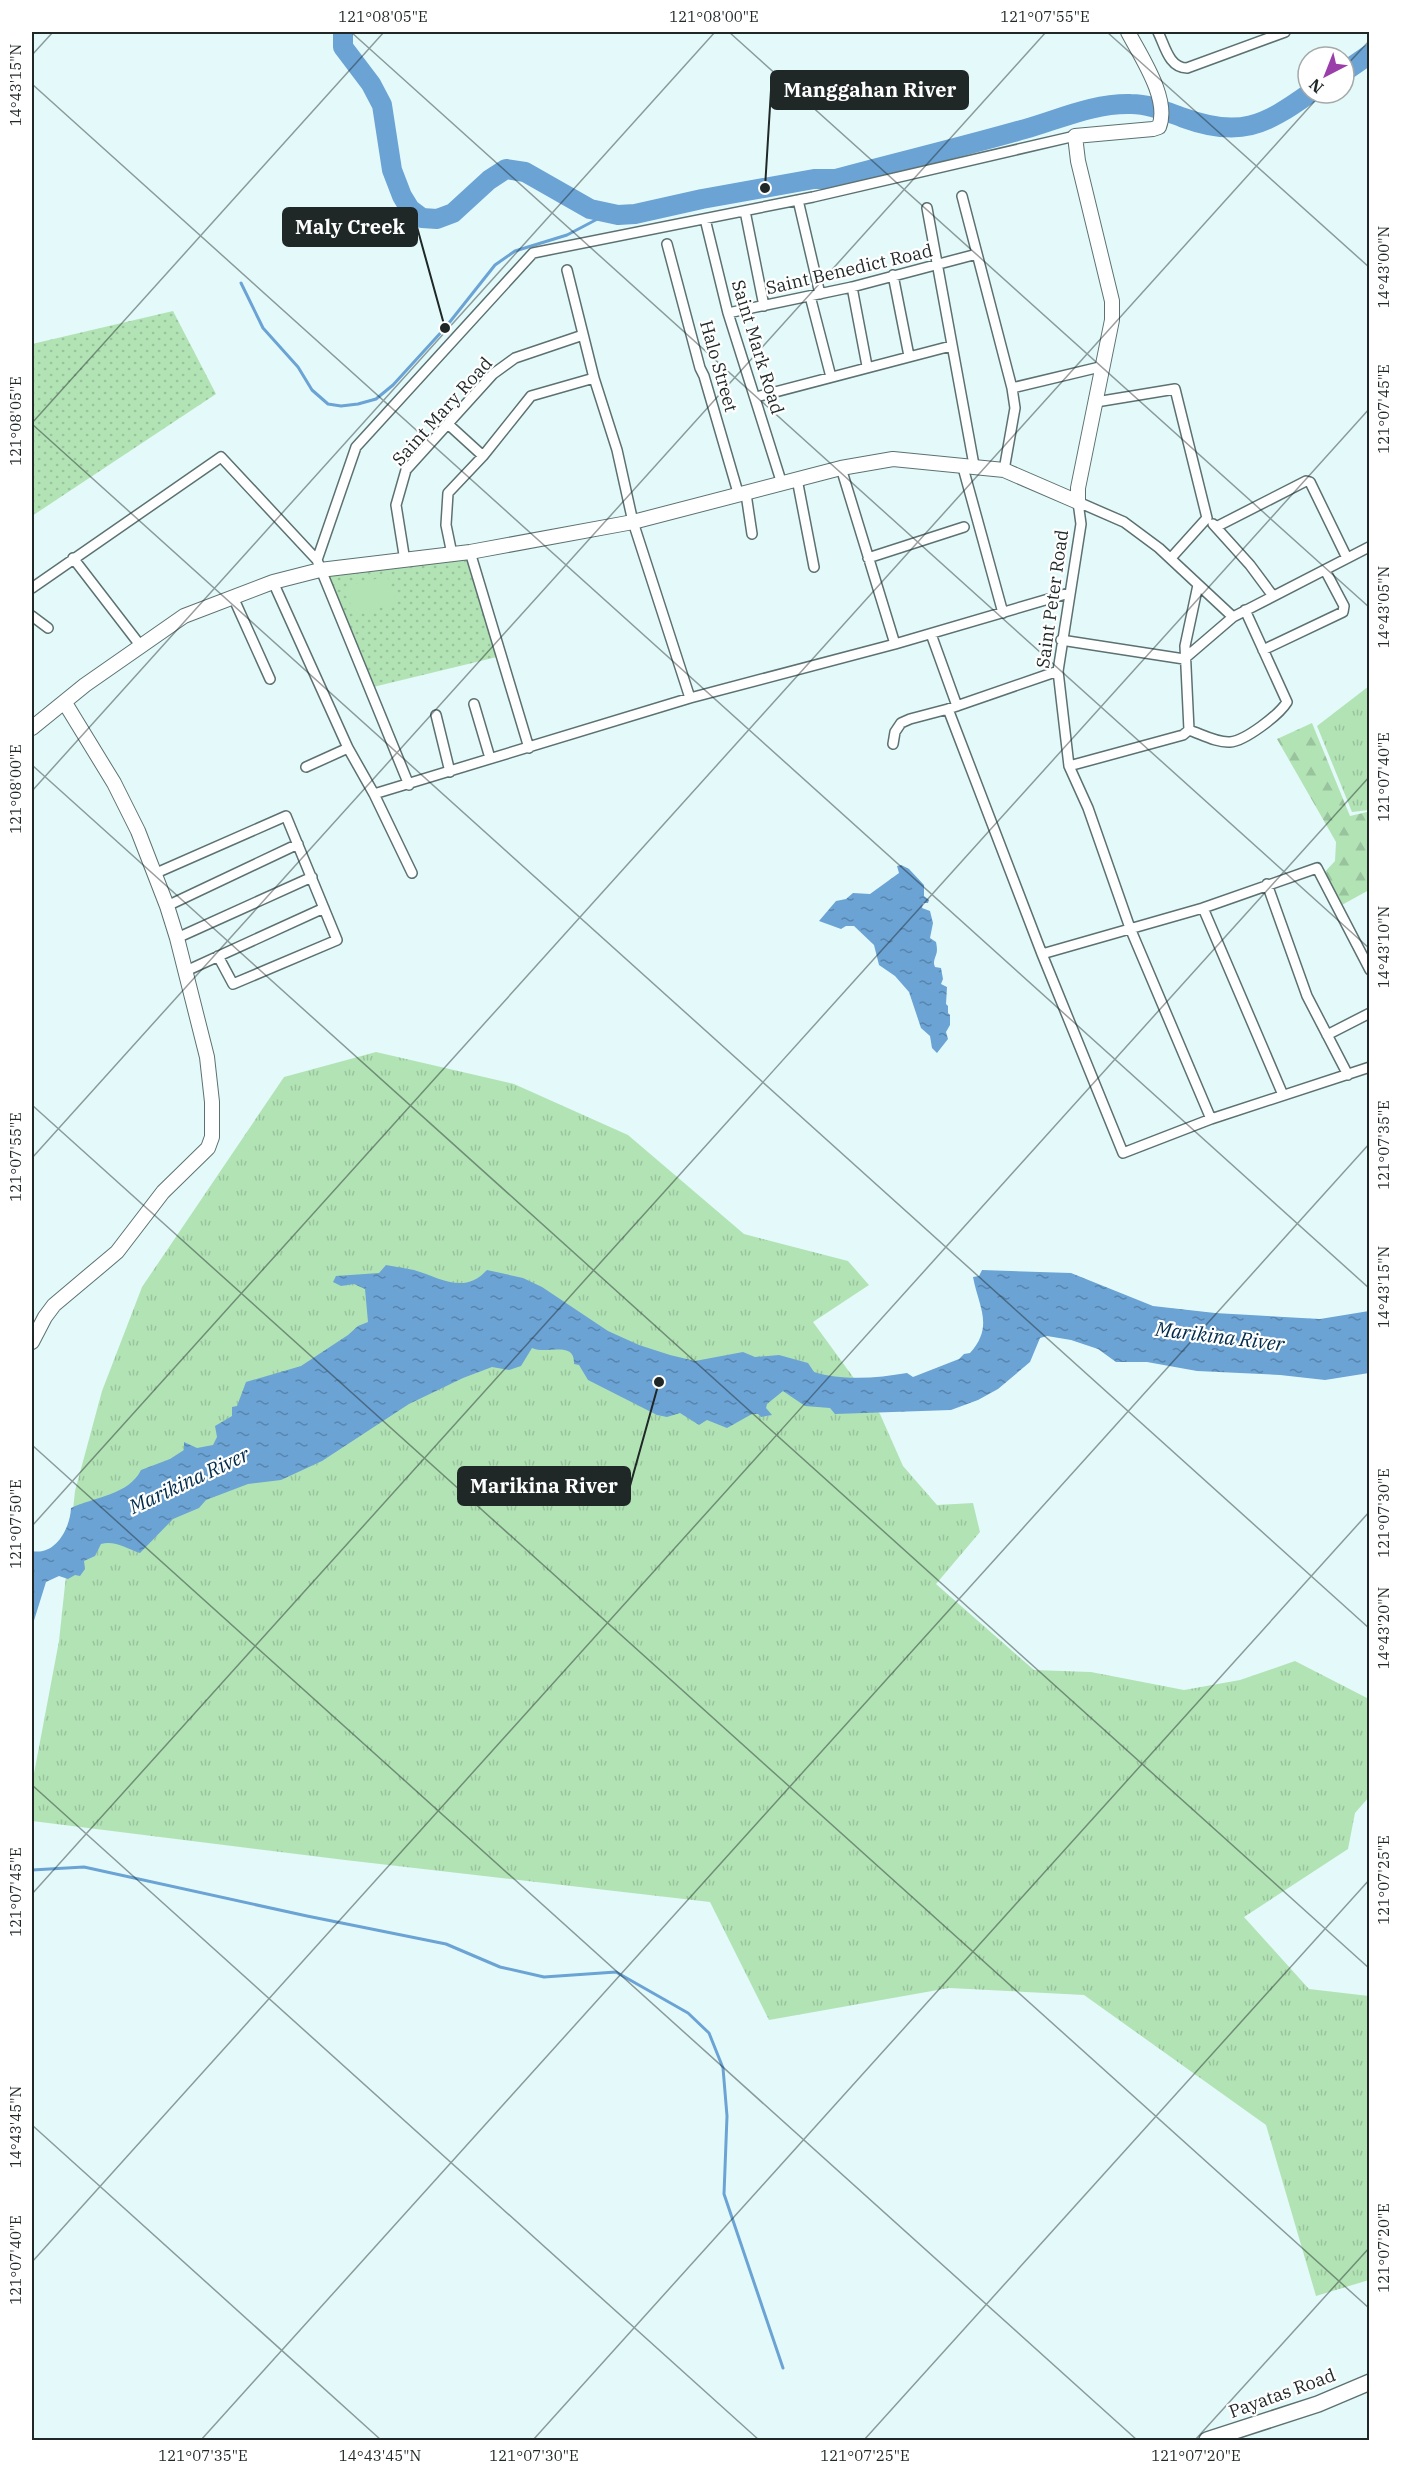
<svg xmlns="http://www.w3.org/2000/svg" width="1401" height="2472" viewBox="0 0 1401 2472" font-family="'IBM Plex Serif',serif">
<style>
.grass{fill:url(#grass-tufts)}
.forest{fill:url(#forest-firs)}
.park{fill:url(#park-dots)}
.pitch{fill:#b2e3b5}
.water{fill:url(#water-ripples)}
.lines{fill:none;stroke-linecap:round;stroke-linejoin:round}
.stream{stroke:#6ba3d5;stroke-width:3}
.river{stroke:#6ba3d5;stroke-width:20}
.street-casing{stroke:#5d7171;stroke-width:12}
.secondary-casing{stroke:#5d7171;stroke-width:16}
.primary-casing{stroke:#5d7171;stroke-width:18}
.street{stroke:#fff;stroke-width:9}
.secondary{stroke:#fff;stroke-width:14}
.primary{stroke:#fff;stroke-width:15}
.ticks{fill:none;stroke:#1f2727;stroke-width:1.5;stroke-opacity:0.45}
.labels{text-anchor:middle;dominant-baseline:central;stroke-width:4.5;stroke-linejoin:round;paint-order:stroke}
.street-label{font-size:18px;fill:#1f2727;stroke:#fff}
.water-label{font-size:20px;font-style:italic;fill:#002b4b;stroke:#fff}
.leader{fill:none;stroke:#1f2727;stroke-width:2}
.callout-dot{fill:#1f2727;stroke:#fff;stroke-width:2}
.callout{fill:#1f2727;stroke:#1f2727;stroke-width:2}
.callout-label{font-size:20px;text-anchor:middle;font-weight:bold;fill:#fff}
.neatline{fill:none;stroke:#1f2727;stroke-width:2}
.ticks-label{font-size:15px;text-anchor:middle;fill:#1f2727}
</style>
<defs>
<pattern id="grass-tufts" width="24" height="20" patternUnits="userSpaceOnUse" patternTransform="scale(1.5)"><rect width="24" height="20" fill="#b2e3b5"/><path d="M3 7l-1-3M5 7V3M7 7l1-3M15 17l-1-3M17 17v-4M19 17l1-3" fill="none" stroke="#99c39c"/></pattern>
<pattern id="forest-firs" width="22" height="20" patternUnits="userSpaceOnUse" patternTransform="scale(1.5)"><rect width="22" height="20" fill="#b2e3b5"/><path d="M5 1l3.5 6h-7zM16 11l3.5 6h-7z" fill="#99c39c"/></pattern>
<pattern id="park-dots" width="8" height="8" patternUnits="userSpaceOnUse" patternTransform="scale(1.5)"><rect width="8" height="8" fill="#b2e3b5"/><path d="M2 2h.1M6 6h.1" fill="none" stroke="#99c39c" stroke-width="1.8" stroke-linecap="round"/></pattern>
<pattern id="water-ripples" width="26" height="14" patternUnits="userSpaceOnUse" patternTransform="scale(1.5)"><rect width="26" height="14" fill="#6ba3d5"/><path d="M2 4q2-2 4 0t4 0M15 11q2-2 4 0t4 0" fill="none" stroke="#5785ad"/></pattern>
</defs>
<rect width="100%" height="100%" fill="#e4fafa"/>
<path class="grass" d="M1369,686v124l-17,2 -35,-86z
M376,1052l138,32 114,51 116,99 104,27 21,24 -56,37 67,92 23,52 34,39 36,-2 7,29 -44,52 98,86 57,2 93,18 56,-10 55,-19 74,38v98l-14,16 -7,36 -104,68 65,72 60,7v284l-53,16 -50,-171 -182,-130 -135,-7 -180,32 -59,-118 -365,-42 -313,-39v-37l27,-143 16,-150 27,-100 40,-104 142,-210z"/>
<path class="forest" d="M1312,723l38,93 17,-4 3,7 -1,71 -29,16 -18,-31 13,-14 1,-19 -59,-103z"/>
<path class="park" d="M173,311l43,83 -184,122v-172z
M468,558l29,99 -128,31 -49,-110z"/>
<path class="pitch" d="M387,576l10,27 -43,12 -9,-28z"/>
<path class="water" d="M901,865l8,4 15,16v11l5,4 -1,3h-5l-1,5 8,3 3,12 -3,15 6,4c3,14 -2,13 -2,22l1,3 6,1 2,11 -2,5 6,3 -1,17 2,2v7l2,2v10l-4,7 2,7 -11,14 -5,-5 -2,-12 -9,-8 -12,-36 -14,-16 -16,-11 -5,-20 -20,-19h-8l-5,3 -22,-8 17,-20 10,-2 7,-6 17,1 29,-21 -2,-7z
M386,1265c9,2 19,3 28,5 27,8 50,25 73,0l36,8 19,9 66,44 31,14 31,10 25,6 48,-9 12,5 24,-2 29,8 6,9c29,9 64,6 93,1l6,4 46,-18 5,-5 6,-1c24,-27 9,-45 3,-76l6,-1 3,-6 89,3 82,33 62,7 105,6 49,-8v62l-44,7 -45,-5 -83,-4 -50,-9h-31l-18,-13 -27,-9 -24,-4 -7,2 -10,24 -32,27 -20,11 -27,10 -116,4 -5,-6 -25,-2 -22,-15 -16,13 -1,4 6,7 -11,2 -3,-3h-6l-25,14 -20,-8 -8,5 -19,-12 -13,4 -10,-2 -69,-35 -9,-15 -5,-1c1,-24 -27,-9 -42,-16l-11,18 -12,4 -17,-3 -29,11 -54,26 -87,57 -41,19 -33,4 -42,16 -7,8 -26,11 -33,34c-12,-4 -26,-13 -39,-9l-6,12 -11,5 1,8 -5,7 -5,-1 -7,4 -9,-3 -13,6 -14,45v-76c23,5 38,-22 39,-43 23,-11 58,-13 70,-38l29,-11 14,-9v-8l13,6 16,-3 4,-8 -2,-11 17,-10v-9l5,-1 9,-24 55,-16 47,-31 10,-9 10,-4 -3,-33 -11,-5 -13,2 -8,-4 3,-6 43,-3z"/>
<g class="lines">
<path class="stream" d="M241,283l22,45 35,39 14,23 16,14 13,2 17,-2 18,-5 17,-14 52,-57 50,-63 20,-14 52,-16 40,-21
M32,1870l52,-3 223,49 139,28 54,23 44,10 72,-5 72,41 21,20 14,35 4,48 -3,78 59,174"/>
<path class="river" d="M343,32v15l28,37 11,21 10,65 10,26 8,13 12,9 15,1 16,-6 36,-33 17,-11 19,3 65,37 28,6 17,-1 67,-15 112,-20h22c63,-17 126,-32 189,-50 35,-10 69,-26 106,-25 19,0 36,8 53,14 55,20 80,8 126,-25
M1344,72l26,-18"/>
<defs>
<path id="street" d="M1158,32c7,14 11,36 29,36l98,-36
M962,196l50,192 3,20 -11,62
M798,200l22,94
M927,208l47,257
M745,211l19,95
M705,219l23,94 54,171
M667,244l33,124 4,8 35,120
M567,270l27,108 23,72 16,72 57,176
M893,275l16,81
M852,287l15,79
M810,296l21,81
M728,313l124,-26 125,-33
M1012,388l92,-22
M756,397l195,-51
M1096,402l79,-13 32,129 -36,40
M449,425l34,31
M962,464l41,149
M841,468l54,176
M797,479l17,88
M746,494l6,40
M1078,502l3,22 -23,147 11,95 19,42 42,120 81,191
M1078,502l46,20 35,26 74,69
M1213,524l37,41 23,31
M1216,527l90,-46 4,1 37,76
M470,552l59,196
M452,554l-6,-29 2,-32 35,-37 48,-60 63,-18
M73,558l67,87
M868,558l96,-31
M405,561l-9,-56 10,-35 87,-96 22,-16 68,-23
M273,582l75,166 26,46 316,-96 205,-54 174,-51
M32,588l189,-131 96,103
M233,597l37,82
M32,616l16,12
M931,634l26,72
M1061,640l123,19 49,-42 136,-70
M1263,650l80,-38 1,-6 -19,-36
M474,704l16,54
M948,709l94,245 81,199 88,-34 159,-52
M436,715l14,57
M1189,730c12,4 28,13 41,12 15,-1 49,-27 57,-40l-42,-92
M1189,730l-4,-84 13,-61
M893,744l2,-12 6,-9 9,-4 38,-10 110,-38
M1069,766l114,-31 6,-5
M306,767l42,-19
M409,785l-92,-225 39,-113 177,-194 280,-56 262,-61
M374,794l38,79
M154,874l132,-58 51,124 -104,44 -15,-28
M1267,884l40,112 41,79
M167,906l131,-62
M1203,908l80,187
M177,938l135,-61
M1042,954l161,-46 114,-40 53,102
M186,971l138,-63
M1327,1035l43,-22"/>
<path id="secondary" d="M32,728l53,-43 99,-69 89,-34 47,-12 150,-18 163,-30 208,-54 52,-9 111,11 74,32v-14l34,-168v-19l-34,-140 -3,-25 78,-7 6,-2c11,-28 -18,-70 -31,-95
M32,1342l13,-25 9,-12 63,-53 46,-60 45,-44 4,-11v-35l-5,-45 -30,-119 -10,-32 -29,-75 -24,-48 -49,-80"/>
<path id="primary" d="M1207,2440l111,-36 52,-22"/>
</defs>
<use href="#street" class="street-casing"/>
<use href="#secondary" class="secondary-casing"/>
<use href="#primary" class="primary-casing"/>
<use href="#street" class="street"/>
<use href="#secondary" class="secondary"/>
<use href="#primary" class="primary"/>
</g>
<path class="ticks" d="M351,32l1019,917M729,32l641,576M1107,32l263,236M32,55l21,-23M1344,68l26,-28M32,84l1338,1205M32,423l352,-391M32,424l1338,1205M32,765l1338,1204M32,791l683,-759M32,1105l1338,1204M32,1158l1014,-1126M32,1445l1105,995M32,1526l1290,-1433M32,1785l727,655M32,1894l1338,-1486M32,2125l349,315M32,2262l1338,-1486M201,2440l1169,-1297M533,2440l837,-929M864,2440l506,-561M1195,2440l175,-193"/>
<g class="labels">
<g class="street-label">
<text transform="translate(849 269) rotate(-13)">Saint Benedict Road</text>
<text transform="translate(758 347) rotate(73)">Saint Mark Road</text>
<text transform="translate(719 366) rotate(74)">Halo Street</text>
<text transform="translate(442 411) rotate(-48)">Saint Mary Road</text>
<text transform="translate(1052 599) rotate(-82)">Saint Peter Road</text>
<text transform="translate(1282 2393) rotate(-20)">Payatas Road</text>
</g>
<g class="water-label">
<text transform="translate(1220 1336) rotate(7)">Marikina River</text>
<text transform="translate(189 1480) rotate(-25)">Marikina River</text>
</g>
</g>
<path class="leader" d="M765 188L771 90M445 328L417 227M659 1382L630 1486"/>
<g class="callout-dot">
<circle cx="765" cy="188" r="6"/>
<circle cx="445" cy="328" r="6"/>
<circle cx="659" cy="1382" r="6"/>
</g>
<g class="callout">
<rect x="771" y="71" width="197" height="38" rx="6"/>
<rect x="283" y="208" width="134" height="38" rx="6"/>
<rect x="458" y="1467" width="172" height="38" rx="6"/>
</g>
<g class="callout-label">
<text x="870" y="97">Manggahan River</text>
<text x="350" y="234">Maly Creek</text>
<text x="544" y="1493">Marikina River</text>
</g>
<rect width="1401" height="2472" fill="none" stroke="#ffffff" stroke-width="66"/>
<g transform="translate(1326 75) rotate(222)"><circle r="28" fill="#ffffff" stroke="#a5a9a9" stroke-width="1.5"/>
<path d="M0-4.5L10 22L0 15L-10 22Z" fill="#9a3fa9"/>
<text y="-9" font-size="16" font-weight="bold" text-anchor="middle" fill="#1f2727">N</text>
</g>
<rect x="33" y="33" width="1335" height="2406" class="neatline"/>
<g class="ticks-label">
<text x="383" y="22">121°08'05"E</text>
<text x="714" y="22">121°08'00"E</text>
<text x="1045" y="22">121°07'55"E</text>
<text transform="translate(16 85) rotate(-90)" y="5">14°43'15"N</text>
<text transform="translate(1384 267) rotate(-90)" y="5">14°43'00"N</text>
<text transform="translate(1384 409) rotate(-90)" y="5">121°07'45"E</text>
<text transform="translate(16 421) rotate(-90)" y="5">121°08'05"E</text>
<text transform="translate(1384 607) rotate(-90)" y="5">14°43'05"N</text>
<text transform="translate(1384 777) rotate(-90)" y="5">121°07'40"E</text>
<text transform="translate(16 789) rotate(-90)" y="5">121°08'00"E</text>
<text transform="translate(1384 947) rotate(-90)" y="5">14°43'10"N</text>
<text transform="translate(1384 1145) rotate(-90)" y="5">121°07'35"E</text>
<text transform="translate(16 1157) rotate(-90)" y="5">121°07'55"E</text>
<text transform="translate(1384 1287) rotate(-90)" y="5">14°43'15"N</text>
<text transform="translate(1384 1513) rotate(-90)" y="5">121°07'30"E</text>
<text transform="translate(16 1524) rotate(-90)" y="5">121°07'50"E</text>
<text transform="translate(1384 1628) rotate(-90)" y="5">14°43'20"N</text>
<text transform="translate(1384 1880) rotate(-90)" y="5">121°07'25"E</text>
<text transform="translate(16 1892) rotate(-90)" y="5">121°07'45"E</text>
<text transform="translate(16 2127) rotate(-90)" y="5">14°43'45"N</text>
<text transform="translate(1384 2248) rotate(-90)" y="5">121°07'20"E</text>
<text transform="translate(16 2260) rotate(-90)" y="5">121°07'40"E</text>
<text x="203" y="2461">121°07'35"E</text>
<text x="380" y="2461">14°43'45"N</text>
<text x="534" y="2461">121°07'30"E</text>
<text x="865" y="2461">121°07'25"E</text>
<text x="1196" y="2461">121°07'20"E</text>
</g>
</svg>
